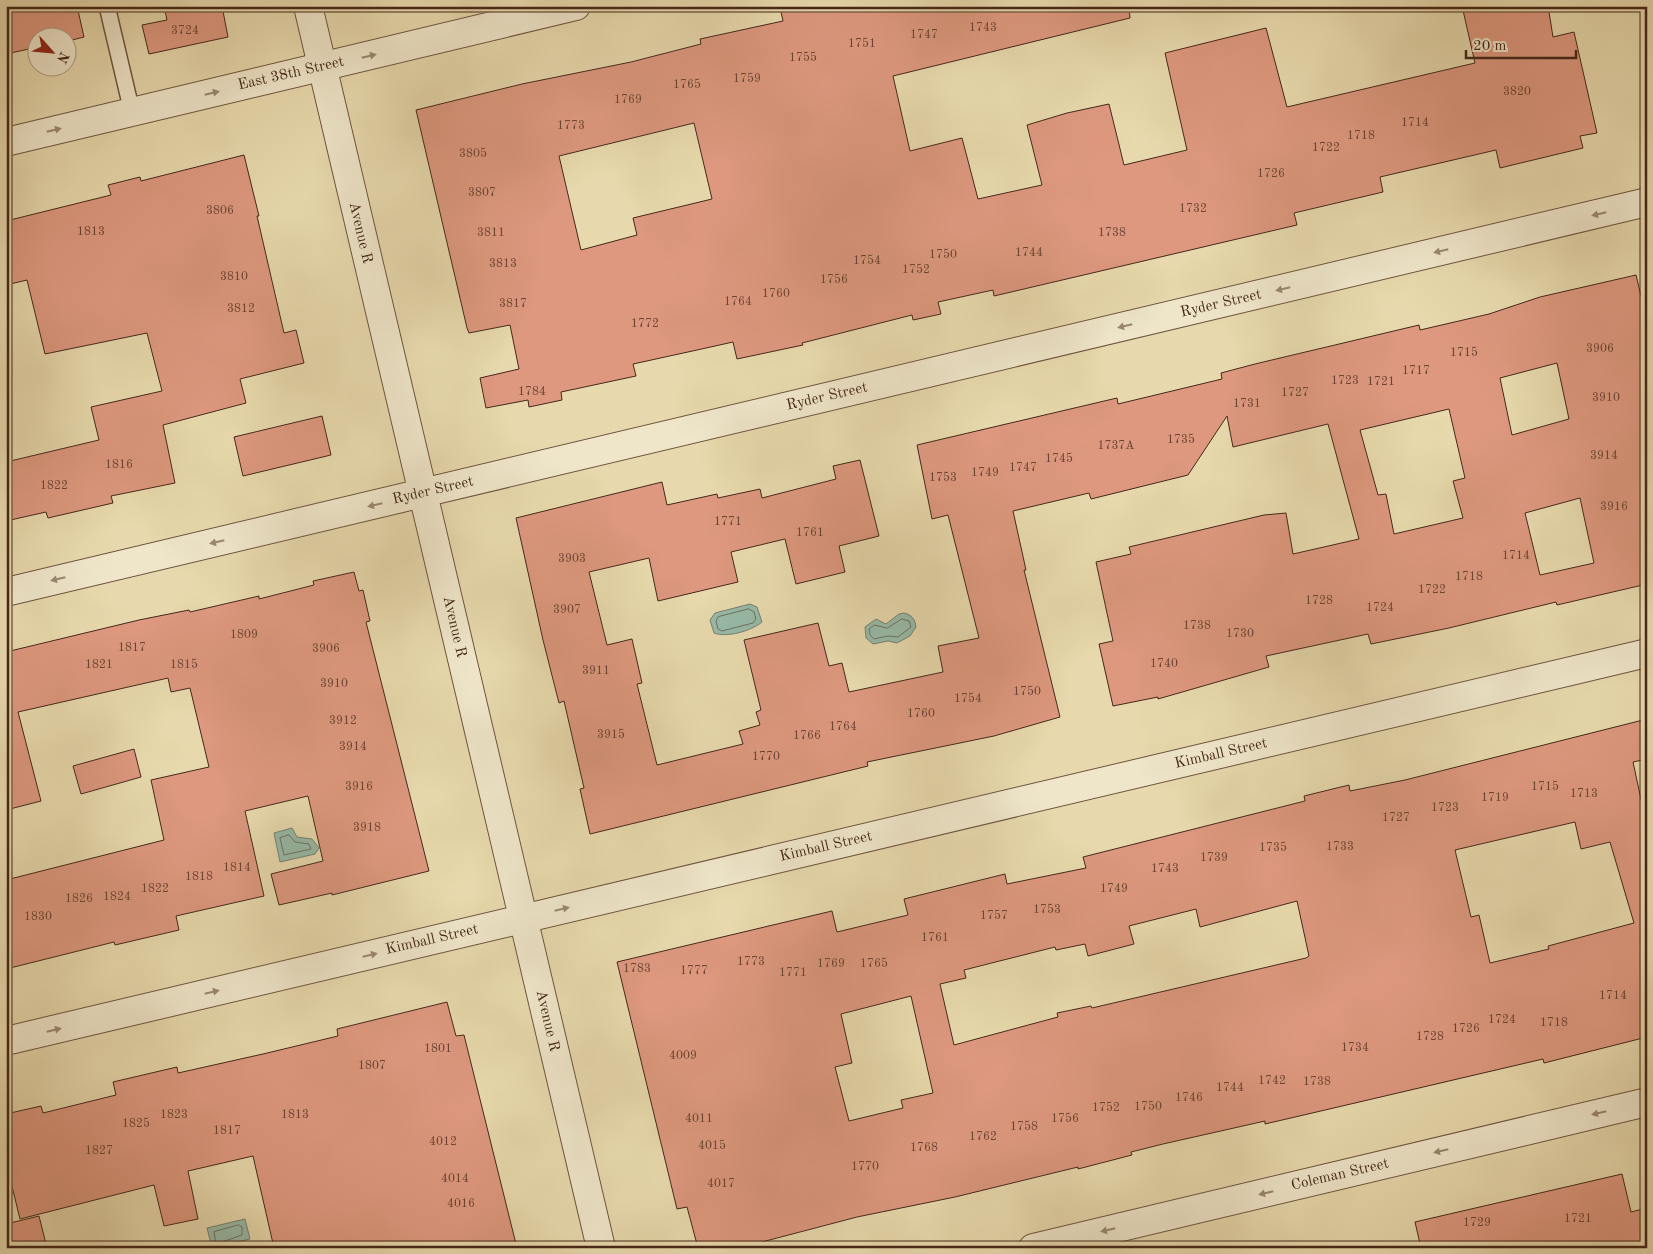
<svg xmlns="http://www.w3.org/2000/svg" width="1653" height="1254" viewBox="0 0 1653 1254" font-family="'Old Standard TT',serif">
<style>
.water{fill:#97baa8;stroke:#76806f}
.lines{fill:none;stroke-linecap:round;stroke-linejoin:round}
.shore{stroke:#6e7160;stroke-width:1}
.building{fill:#dd987f;stroke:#452819;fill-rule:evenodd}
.service-casing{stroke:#6e543e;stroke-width:18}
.minor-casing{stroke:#6e543e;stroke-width:30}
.service{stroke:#efe6ca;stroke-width:15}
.minor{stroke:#efe6ca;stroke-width:28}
.oneway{fill:#9a8772}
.labels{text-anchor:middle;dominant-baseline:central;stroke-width:4.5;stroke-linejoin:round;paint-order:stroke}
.number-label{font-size:12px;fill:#6b4432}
.street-label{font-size:15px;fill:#452819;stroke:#efe6ca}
</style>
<rect width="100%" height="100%" fill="#e7d9ad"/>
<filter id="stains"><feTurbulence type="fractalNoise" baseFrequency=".004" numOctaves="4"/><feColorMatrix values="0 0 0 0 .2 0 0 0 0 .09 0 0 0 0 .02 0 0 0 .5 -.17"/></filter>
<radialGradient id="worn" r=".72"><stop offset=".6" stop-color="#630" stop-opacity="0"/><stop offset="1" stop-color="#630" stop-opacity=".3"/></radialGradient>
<path class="water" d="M750,604l7,3 5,15c-11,9 -35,16 -48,11l-4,-13 5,-7z
M904,613c8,2 11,6 12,14l-6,9 -13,7 -9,-2 -15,3 -7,-6 -1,-11 11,-8 10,5 13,-10z
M292,828l5,9 15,2 7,9 -4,6 -35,8 -6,-29z
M245,1219l5,20 -38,9 -5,-20z"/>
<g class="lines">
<path class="shore" d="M749,609l5,3 2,7 -3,4 -31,8 -4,-2 -2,-8 2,-4z
M902,619l7,2 2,6 -13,10 -10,-1 -14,3 -4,-4 -1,-6 5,-4 13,3z
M289,835l6,7 14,2 2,5 -27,6 -4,-17z
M239,1225l3,2v8l-26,9 -2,-12z"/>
</g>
<path class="building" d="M6,6h71l7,31 -16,4v-3h-30v9l-32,7z
M164,6h58l6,31 -79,17 -7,-29 25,-5z
M805,6h324l1,12 -237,58 17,75 52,-13 16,61 64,-14 -15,-60 40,-12 42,-9 15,61 63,-15 -22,-97 101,-25 21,79 188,-44 -13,-57h86l5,31 21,-5 23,101 -17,3 3,12 -83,20 -4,-18 -116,27 3,15 -89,21 3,12 -303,71 -1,-6 -55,12 3,12 -28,6 -1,-5 -110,28 1,2 -66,14 -4,-17 -36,8 -64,14 3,12 -75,16 1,8 -33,7 -1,-7 -42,8 -6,-30 39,-9 -9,-44 -41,8 -2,-5 -51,-218 106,-26 109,-22 70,-18 -1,-5 83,-18 -2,-9zM694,123l18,76 -79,19 4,17 -56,15 -22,-94z
M244,155l15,61h-2l27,117 12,-3 8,33 -64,16 6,24 -83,22 12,58 -64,13 2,7 -65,15 -2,-6 -40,9v-59l93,-22 -8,-33 71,-16 -15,-58 -102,21 -18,-74 -21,5v-64l105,-26 -3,-10 32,-8 1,4z
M1636,275l11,46v263l-90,21 -1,-3 -107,26 -78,16 -3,-10 -102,22 3,11 -111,32v-2l-45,9 -14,-62 14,-3 -17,-79 35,-8 -2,-7 135,-32 22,-2 7,41 66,-15 -31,-115 -95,23 -6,-31 -39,59 -97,24 -2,-6 -76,18 13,59h-2l36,147 -66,19 -127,26 1,4 -278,68 -10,-45 4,-1 -20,-87 -5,2 -16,-63 -27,-122 146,-36 5,23 50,-11 1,4 42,-9 2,9 74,-19 -3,-13 27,-6 19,76 -40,10 6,26 -49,12 -11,-45 -54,13 7,30 -80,19 -9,-43 -60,14 18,73 25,-6 10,44 -5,1 20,81 86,-21 -4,-13 21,-6 -4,-13 5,-2 -17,-70 74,-17 11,43 13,-3 7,29 94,-20 -5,-26 41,-8 -31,-123 -16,4 -15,-74 200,-47 1,6 104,-25 -1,-6 34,-9 164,-39 1,5 69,-16 51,-17zM1557,363l12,56 -57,16 -12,-57zM1449,409l16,69 -12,3 10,37 -69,16 -8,-40 -8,1 -18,-65zM1580,498l14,65 -54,12 -15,-62z
M322,416l9,39 -88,21 -9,-39z
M354,572l5,19 4,-1 7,31 -4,1 63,249 -97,24v-2l-53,12 -8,-31 52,-13 -15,-65 -63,15 19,85 -88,20 3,14 -64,15 -1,-3 -108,27v-89l158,-40 -13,-60 58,-13 -19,-79 -19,4 -3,-14 -150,34 23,89 -35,9v-158l133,-32 50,-10 1,2 69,-16v3l55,-14 -1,-4z
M1647,719v40l-14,3 14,65v210l-103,26 -1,-4 -235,55 -43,10v-3l-102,23 -32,8 1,3 -54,14v-2l-123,30 -98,20 -118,31h-41l-11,-41 -10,2 -60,-247 215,-51 5,21 71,-17 -4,-16 101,-25 2,10 79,-16 -3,-11 222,-56 -1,-5 45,-11 1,6 55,-11zM1575,822l6,27 29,-7 24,81 -86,23 1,3 -59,14 -11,-48 -8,2 -16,-67zM1297,901l12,55 -3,2 -214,50 -1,-2 -34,7 1,4 -104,28 -14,-61 26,-6 -2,-8 91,-23 1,3 29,-6 3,12 46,-12 -5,-18 67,-17 4,18zM911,996l22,97 -32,7 2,8 -54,13 -14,-54 17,-4 -11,-49z
M134,749l7,28 -60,17 -8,-28z
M447,1002l9,34 8,-1 53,213h-243l-21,-92 -65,15 10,48 -34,7 -10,-41 -134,34 -14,-57v-48l35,-8 2,7 73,-18 -3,-13 64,-15 1,6 85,-19 75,-18 -1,-7z
M1622,1174l9,38 16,-4v40h-226l-6,-26z
M39,1216l8,32h-41v-24z"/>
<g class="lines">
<defs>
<path id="service" d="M107,6l25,106"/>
<path id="minor" d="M308,6l293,1242
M6,142l570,-136
M6,592l1641,-390
M6,1041l1641,-388
M1033,1248l614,-146"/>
</defs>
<use href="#service" class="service-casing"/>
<use href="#minor" class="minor-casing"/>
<use href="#service" class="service"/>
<use href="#minor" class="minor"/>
</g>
<defs><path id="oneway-solid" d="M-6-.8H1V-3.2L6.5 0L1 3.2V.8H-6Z" transform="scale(1.25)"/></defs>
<g class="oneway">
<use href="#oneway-solid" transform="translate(369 56) rotate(-13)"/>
<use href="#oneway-solid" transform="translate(212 93) rotate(-13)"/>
<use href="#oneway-solid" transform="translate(54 130) rotate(-13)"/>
<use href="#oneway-solid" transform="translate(1599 214) rotate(167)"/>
<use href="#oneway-solid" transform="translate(1441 251) rotate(167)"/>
<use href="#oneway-solid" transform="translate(1283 289) rotate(167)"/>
<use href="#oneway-solid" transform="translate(1125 326) rotate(167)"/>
<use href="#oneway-solid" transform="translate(375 505) rotate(167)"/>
<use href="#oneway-solid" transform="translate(217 542) rotate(167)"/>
<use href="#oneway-solid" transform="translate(58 579) rotate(167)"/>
<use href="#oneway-solid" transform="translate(562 909) rotate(-13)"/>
<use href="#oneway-solid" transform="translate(370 955) rotate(-13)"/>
<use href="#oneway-solid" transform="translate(212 992) rotate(-13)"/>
<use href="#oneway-solid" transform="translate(54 1030) rotate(-13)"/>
<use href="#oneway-solid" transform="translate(1599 1113) rotate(167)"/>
<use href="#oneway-solid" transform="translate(1441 1151) rotate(167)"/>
<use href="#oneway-solid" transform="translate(1266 1193) rotate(167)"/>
<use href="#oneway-solid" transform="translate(1108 1230) rotate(167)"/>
</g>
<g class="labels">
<g class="number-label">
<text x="983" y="28">1743</text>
<text x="185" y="31">3724</text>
<text x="924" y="35">1747</text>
<text x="862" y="44">1751</text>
<text x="803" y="58">1755</text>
<text x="747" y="79">1759</text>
<text x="687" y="85">1765</text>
<text x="1517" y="92">3820</text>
<text x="628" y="100">1769</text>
<text x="1415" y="123">1714</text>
<text x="571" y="126">1773</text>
<text x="1361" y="136">1718</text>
<text x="1326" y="148">1722</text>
<text x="473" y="154">3805</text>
<text x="1271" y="174">1726</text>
<text x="482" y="193">3807</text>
<text x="1193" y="209">1732</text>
<text x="220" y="211">3806</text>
<text x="91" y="232">1813</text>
<text x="491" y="233">3811</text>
<text x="1112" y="233">1738</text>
<text x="1029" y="253">1744</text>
<text x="943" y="255">1750</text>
<text x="867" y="261">1754</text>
<text x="503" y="264">3813</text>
<text x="916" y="270">1752</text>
<text x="234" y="277">3810</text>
<text x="834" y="280">1756</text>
<text x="776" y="294">1760</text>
<text x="738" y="302">1764</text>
<text x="513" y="304">3817</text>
<text x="241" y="309">3812</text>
<text x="645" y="324">1772</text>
<text x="1600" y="349">3906</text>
<text x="1464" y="353">1715</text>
<text x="1416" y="371">1717</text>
<text x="1345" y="381">1723</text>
<text x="1381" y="382">1721</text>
<text x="532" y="392">1784</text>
<text x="1295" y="393">1727</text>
<text x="1606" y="398">3910</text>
<text x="1247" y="404">1731</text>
<text x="1181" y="440">1735</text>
<text x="1116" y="446">1737A</text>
<text x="1604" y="456">3914</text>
<text x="1059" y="459">1745</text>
<text x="119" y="465">1816</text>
<text x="1023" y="468">1747</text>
<text x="985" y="473">1749</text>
<text x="943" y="478">1753</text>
<text x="54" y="486">1822</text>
<text x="1614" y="507">3916</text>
<text x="728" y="522">1771</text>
<text x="810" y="533">1761</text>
<text x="1516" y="556">1714</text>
<text x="572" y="559">3903</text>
<text x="1469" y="577">1718</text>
<text x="1432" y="590">1722</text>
<text x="1319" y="601">1728</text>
<text x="1380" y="608">1724</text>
<text x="567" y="610">3907</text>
<text x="1197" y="626">1738</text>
<text x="1240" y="634">1730</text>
<text x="244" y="635">1809</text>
<text x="132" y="648">1817</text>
<text x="326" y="649">3906</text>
<text x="1164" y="664">1740</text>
<text x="99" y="665">1821</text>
<text x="184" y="665">1815</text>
<text x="596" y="671">3911</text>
<text x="334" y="684">3910</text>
<text x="1027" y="692">1750</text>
<text x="968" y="699">1754</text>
<text x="921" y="714">1760</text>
<text x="343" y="721">3912</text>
<text x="843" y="727">1764</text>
<text x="611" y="735">3915</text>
<text x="807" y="736">1766</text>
<text x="353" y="747">3914</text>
<text x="766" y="757">1770</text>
<text x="359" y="787">3916</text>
<text x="1545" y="787">1715</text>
<text x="1584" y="794">1713</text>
<text x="1495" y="798">1719</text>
<text x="1445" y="808">1723</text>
<text x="1396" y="818">1727</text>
<text x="367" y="828">3918</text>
<text x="1340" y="847">1733</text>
<text x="1273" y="848">1735</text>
<text x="1214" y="858">1739</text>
<text x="237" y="868">1814</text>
<text x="1165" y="869">1743</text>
<text x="199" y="877">1818</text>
<text x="155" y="889">1822</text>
<text x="1114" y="889">1749</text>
<text x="117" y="897">1824</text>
<text x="79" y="899">1826</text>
<text x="1047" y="910">1753</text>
<text x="994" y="916">1757</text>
<text x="38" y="917">1830</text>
<text x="935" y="938">1761</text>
<text x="751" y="962">1773</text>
<text x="831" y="964">1769</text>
<text x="874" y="964">1765</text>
<text x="637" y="969">1783</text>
<text x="694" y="971">1777</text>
<text x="793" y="973">1771</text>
<text x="1613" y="996">1714</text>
<text x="1502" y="1020">1724</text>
<text x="1554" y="1023">1718</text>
<text x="1466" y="1029">1726</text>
<text x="1430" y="1037">1728</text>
<text x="1355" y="1048">1734</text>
<text x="438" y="1049">1801</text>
<text x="683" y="1056">4009</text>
<text x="372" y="1066">1807</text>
<text x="1272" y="1081">1742</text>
<text x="1317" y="1082">1738</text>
<text x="1230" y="1088">1744</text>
<text x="1189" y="1098">1746</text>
<text x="1148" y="1107">1750</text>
<text x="1106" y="1108">1752</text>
<text x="174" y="1115">1823</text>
<text x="295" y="1115">1813</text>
<text x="699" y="1119">4011</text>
<text x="1065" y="1119">1756</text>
<text x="136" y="1124">1825</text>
<text x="1024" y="1127">1758</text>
<text x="227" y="1131">1817</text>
<text x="983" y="1137">1762</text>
<text x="443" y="1142">4012</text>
<text x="712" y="1146">4015</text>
<text x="924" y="1148">1768</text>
<text x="99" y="1151">1827</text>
<text x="865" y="1167">1770</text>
<text x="455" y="1179">4014</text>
<text x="721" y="1184">4017</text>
<text x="461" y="1204">4016</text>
<text x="1578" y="1219">1721</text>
<text x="1477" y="1223">1729</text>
</g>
<g class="street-label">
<text transform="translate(291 74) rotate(-13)">East 38th Street</text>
<text transform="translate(360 233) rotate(77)">Avenue R</text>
<text transform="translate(1221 304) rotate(-13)">Ryder Street</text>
<text transform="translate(827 397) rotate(-13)">Ryder Street</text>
<text transform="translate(433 491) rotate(-13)">Ryder Street</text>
<text transform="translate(454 627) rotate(77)">Avenue R</text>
<text transform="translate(1221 754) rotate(-13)">Kimball Street</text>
<text transform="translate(826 847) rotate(-13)">Kimball Street</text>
<text transform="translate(432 940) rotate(-13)">Kimball Street</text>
<text transform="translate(547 1021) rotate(77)">Avenue R</text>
<text transform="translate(1340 1175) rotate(-13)">Coleman Street</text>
</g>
</g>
<rect width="1653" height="1254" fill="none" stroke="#e7d9ad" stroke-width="25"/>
<rect x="8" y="8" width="1638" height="1239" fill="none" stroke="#452819" stroke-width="2.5"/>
<rect x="12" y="12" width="1628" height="1229" fill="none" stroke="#452819"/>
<g transform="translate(52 52) rotate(117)"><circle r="24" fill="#efe6ca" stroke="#ab9a83"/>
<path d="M0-4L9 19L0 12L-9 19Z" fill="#8f2418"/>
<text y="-8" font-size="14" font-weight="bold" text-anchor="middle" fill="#452819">N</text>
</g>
<path d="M1466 50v8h110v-8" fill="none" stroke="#452819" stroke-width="2.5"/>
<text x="1473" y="50" font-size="15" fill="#452819" stroke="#efe6ca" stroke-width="4" paint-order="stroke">20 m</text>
<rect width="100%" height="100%" filter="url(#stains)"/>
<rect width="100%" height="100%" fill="url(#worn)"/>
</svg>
